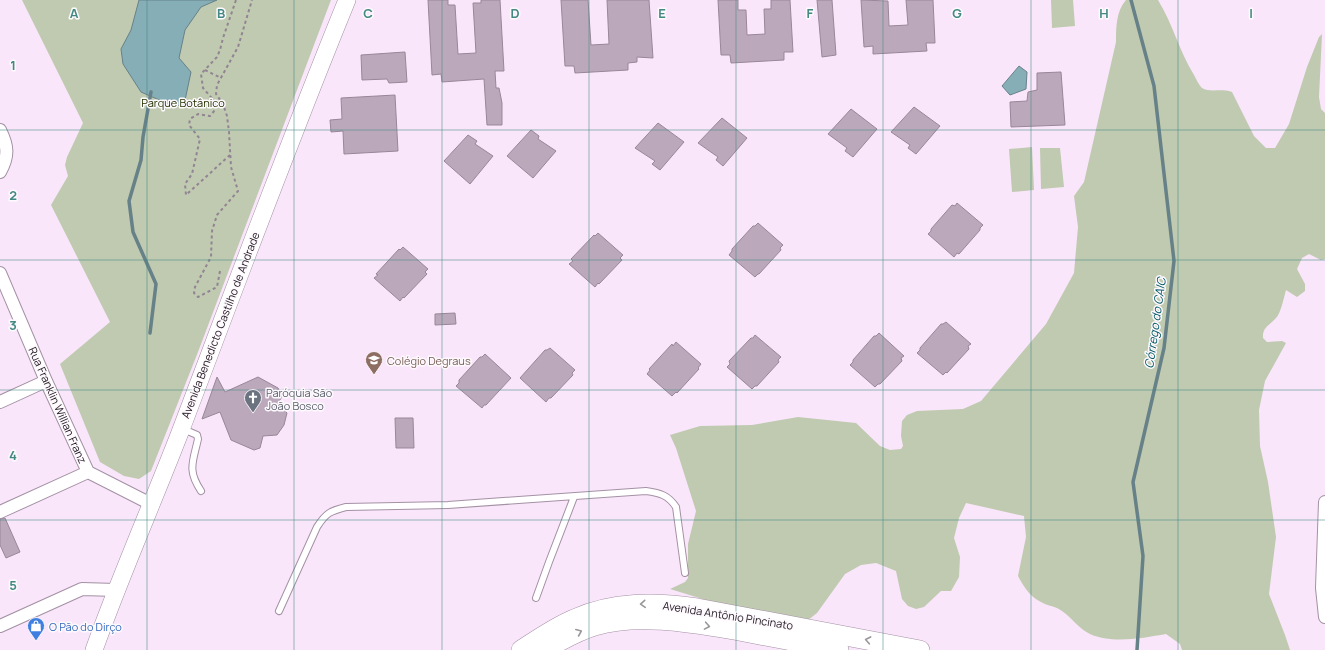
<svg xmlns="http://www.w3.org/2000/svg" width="1325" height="650" viewBox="0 0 1325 650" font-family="Manrope,sans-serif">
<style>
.green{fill:#bfcab0}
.water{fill:#86aeb7;stroke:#678189}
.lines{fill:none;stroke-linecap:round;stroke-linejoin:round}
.stream{stroke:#678189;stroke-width:3.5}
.building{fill:#bba8bb;stroke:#998799}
.service-casing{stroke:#a491a4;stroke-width:8}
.minor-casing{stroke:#a491a4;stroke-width:14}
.secondary-casing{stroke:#a491a4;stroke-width:18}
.primary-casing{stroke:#a491a4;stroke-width:20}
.path{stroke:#928492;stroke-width:2;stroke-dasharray:3 3;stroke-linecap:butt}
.service{stroke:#fff;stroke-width:6}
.minor{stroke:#fff;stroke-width:12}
.secondary{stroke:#fff;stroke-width:17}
.primary{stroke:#fff;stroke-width:19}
.oneway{stroke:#9a979a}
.grid{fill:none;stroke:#438983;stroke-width:1;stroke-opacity:0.55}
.labels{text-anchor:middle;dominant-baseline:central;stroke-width:3;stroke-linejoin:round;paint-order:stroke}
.park-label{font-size:11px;fill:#233200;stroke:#fdf9fd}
.street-label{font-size:11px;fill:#1f181f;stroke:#fdf9fd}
.education-label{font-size:11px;fill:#785e54;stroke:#fdf9fd;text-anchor:start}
.worship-label{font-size:11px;fill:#5b616d;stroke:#fdf9fd;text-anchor:start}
.shop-label{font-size:11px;fill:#366cbe;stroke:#fdf9fd;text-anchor:start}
.water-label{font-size:12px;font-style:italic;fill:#005866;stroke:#fdf9fd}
.grid-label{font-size:13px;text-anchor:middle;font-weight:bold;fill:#438983;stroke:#fdf9fd;stroke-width:3;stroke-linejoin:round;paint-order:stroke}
</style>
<rect width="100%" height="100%" fill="#fae6fa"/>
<path class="green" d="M22,0h309l-133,352 -47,119 -12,8 -15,-3 -24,-14 -40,-98 50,-42 -59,-117 17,-29 -3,-11 2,-8 16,-34z
M1051,0h22l2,26 -23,2z
M1126,0h32c15,24 21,51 36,75 2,4 5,10 8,13 8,5 19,0 30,4l22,44 12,12h9l14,-24 18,-57 12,-30 3,-3 -3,63 2,12 4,4v146l-4,1 -12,-6 -7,4 -5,11 8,15v7l-8,6 -11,-7c-2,7 -5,23 -10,28 -6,7 -14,9 -13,20l4,4 15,-1 4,2 -21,38 -6,29 1,36 8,36 8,55 -7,57 16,41 5,15h-108l-2,-6 -14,-10c-23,4 -54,10 -76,0 -11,-5 -18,-16 -28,-23 -5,-4 -12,-5 -17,-7 -14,-6 -20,-15 -27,-28l8,-39 -2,-21 -58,-13 -7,15 -5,20 6,19 -1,20 -8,14h-10l-17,16 -8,2 -8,-3 -6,-7 -6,-28 -20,-8 -15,2 -16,9 -28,39 -19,15 -128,-39 15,-7 3,-4v-34l8,-33 -20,-63 -6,-13 30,-9 52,-1 46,-8 58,6 24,23 10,4 11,-1 2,-3 -2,-10 1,-15 5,-6 10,-4 46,-2 18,-8 65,-77 28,-51 4,-46 -4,-31 10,-14 32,-140c0,-14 0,-31 10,-42z
M1032,147l2,43 -22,2 -3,-43z
M1040,148h20l4,39 -23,2z"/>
<path class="water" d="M139,0h78l-16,7 -16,23 -6,28 12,14 -7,33 -11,1 -32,-14 -18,-28 -2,-15 10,-19z
M1019,66l8,6 -1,17 -16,6 -8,-9z"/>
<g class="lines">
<path class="stream" d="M1131,0l23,86 20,175 -10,87 -31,134 10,74 -6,94
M150,333l6,-49 -23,-52 -4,-31 12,-41 2,-23 8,-45"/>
</g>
<path class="building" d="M428,0h20v5h7l3,49 18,-1 -3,-50h8v-3h19l4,71h-9l1,17h3l3,15v22h-15l-3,-46 -42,3 -1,-8 -9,1z
M561,0h27l3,45 18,-1 -2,-44h42l4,58 -16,-1v5l-9,1v7l-53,3 -1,-7h-9z
M718,0h20v10h8l1,25 18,-1 -1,-25h7v-9h19l3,52h-9v8l-53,3 -1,-8h-9z
M817,0h15l4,55 -14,2z
M861,0l27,1 1,25 19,-1 -2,-25h27l2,43h-9l1,8 -54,3v-8l-9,1z
M405,52l2,30 -18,1 -2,-4 -25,1 -1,-25z
M1061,72l4,53 -54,2 -1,-25 17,-1 1,-9 9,-2v-17z
M395,95l3,56 -54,3 -1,-23 -12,1 -1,-12 12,-1 -1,-21z
M914,107l26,19 -24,28 -8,-6 2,-3 -19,-13z
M851,109l26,20 -24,28 -8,-6 2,-3 -19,-14z
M722,118l25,20 -24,28 -7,-6 2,-3 -20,-14z
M658,123l26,19 -24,28 -8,-6 3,-3 -20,-13z
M531,130l8,6 -1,3 18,12 -23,27 -26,-22z
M468,135l9,6 -2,3 18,12 -23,28 -26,-23z
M957,203l26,22 -3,3v2l-21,24 -2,-1 -3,4 -26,-23 3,-3v-2l21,-24 3,1z
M758,223l25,22 -3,3 1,2 -22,24h-1l-3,3 -26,-22 3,-4v-2l21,-23h2z
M598,233l25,22 -3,3 2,2 -23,24 -1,-1 -3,4 -26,-23 4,-3 -2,-2 23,-24 1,1z
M403,247l25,22 -3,3 2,2 -23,24 -1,-1 -3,4 -26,-23 4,-3 -2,-1 23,-25 1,1z
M455,313l1,11 -21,1v-11z
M946,322l25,22 -3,2 1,3 -22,24 -1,-1 -3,3 -26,-22 3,-3v-2l21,-24h2z
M879,333l25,23 -3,2 1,3 -22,23h-2l-3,3 -25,-22 3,-3v-2l21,-24h2z
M755,335l26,22 -3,3 1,2 -22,24h-2l-3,3 -25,-22 3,-3 -1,-3 22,-23h2z
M676,342l25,22 -3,4 1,1 -22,24 -1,-1 -4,4 -25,-22 3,-4 -1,-1 23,-25 1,2z
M550,348l25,22 -3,3 1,2 -22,23h-2l-3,4 -26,-24 25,-28h2z
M485,354l26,24 -25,27h-2l-2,3 -26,-22 3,-3v-3l21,-23h2z
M217,377l8,15 33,-15 20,11 5,7 -5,8 9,10 -3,12 -7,10 -14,1 -3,12 -6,2 -23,-10 -11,-28 -18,7z
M395,418h18l1,30h-18z
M5,518l15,34 -14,6 -6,-13v-26z"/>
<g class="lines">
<defs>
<path id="service" d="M183,429l14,6 1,4c-5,23 -11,31 3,52
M536,598l13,-36 25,-65
M279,611l38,-84c9,-14 13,-16 29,-20l102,-2 198,-14c14,2 22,4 30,16l9,66"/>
<path id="minor" d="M0,130c8,16 9,26 0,42
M0,273l46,108 42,91 63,32
M0,402l46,-21
M1325,502l-3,86 3,29
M0,512l88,-40
M0,626l82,-37 34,1"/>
<path id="secondary" d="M94,650c26,-73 57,-143 85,-215 55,-145 109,-291 168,-435"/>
<path id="primary" d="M546,649c16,-9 32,-18 49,-23 42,-13 97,-3 139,4 35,7 70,13 105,20
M521,650c17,-11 34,-23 53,-31 39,-18 82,-17 123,-11l223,42"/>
</defs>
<use href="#service" class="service-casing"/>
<use href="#minor" class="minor-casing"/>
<use href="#secondary" class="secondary-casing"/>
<use href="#primary" class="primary-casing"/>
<path class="path" d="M205,70l16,8
M230,155l-44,40 -1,-11 7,-10 8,-35 -11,-14 1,-6 8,-5 12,2 5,-6 2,-6 -14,-16 -2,-14 16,-17 3,-7 3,-12 13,-38
M220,271l-3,16 -19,10 -4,-4 1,-6 16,-30 1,-26 5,-16 21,-24 -7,-24 -2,-35 -2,-16 -4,-12 -7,-10 1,-9 21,-38 14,-47"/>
<use href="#service" class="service"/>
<use href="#minor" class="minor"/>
<use href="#secondary" class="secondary"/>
<use href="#primary" class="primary"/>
</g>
<defs><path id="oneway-chevron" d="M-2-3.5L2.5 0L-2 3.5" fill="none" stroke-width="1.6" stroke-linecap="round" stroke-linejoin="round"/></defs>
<g class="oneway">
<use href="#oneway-chevron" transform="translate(643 604) rotate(176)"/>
<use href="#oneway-chevron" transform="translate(707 626) rotate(10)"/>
<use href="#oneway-chevron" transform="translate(579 632) rotate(-23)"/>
<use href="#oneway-chevron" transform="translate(868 640) rotate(-169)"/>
</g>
<path class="grid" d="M147,0v650M294,0v650M442,0v650M589,0v650M736,0v650M883,0v650M1031,0v650M1178,0v650M0,130h1325M0,260h1325M0,390h1325M0,520h1325"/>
<defs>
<symbol id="school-pin" viewBox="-11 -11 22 30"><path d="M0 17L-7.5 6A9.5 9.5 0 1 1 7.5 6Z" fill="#8d6e63" stroke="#fdf9fd"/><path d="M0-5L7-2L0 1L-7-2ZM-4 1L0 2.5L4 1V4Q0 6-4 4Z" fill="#fff"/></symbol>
<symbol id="church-pin" viewBox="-11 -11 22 30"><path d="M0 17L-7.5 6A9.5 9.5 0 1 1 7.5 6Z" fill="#6b7280" stroke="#fdf9fd"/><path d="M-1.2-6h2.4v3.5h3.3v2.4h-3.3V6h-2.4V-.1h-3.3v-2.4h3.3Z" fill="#fff"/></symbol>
<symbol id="shop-pin" viewBox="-11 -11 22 30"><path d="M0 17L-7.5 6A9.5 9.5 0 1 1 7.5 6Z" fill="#3f7fe0" stroke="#fdf9fd"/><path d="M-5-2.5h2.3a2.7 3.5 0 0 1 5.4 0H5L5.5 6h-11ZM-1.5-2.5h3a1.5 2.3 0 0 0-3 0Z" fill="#fff"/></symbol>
</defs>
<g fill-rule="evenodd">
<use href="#school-pin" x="364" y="350" width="20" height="27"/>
<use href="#church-pin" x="243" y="388" width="20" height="27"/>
<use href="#shop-pin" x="26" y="616" width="20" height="27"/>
</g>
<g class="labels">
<g class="park-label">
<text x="183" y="102">Parque Botânico</text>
</g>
<g class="street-label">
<text transform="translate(220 325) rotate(-69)">Avenida Benedicto Castilho de Andrade</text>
<text transform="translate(58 405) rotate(66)">Rua Franklin Willian Franz</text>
<text transform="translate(728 615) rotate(9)">Avenida Antônio Pincinato</text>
</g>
<g class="education-label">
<text x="387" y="360">Colégio Degraus</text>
</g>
<g class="worship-label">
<text x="266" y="392">Paróquia São<tspan x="266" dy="13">João Bosco</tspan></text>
</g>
<g class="shop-label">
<text x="49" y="626">O Pão do Dirço</text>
</g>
<g class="water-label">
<text transform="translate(1155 323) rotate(-82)">Córrego do CAIC</text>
</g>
</g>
<g class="grid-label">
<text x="74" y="18">A</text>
<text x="221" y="18">B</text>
<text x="368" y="18">C</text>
<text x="515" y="18">D</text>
<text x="662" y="18">E</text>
<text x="810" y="18">F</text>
<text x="957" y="18">G</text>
<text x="1104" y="18">H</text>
<text x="1251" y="18">I</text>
<text x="13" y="70">1</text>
<text x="13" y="200">2</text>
<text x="13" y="330">3</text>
<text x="13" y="460">4</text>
<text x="13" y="590">5</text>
</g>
</svg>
